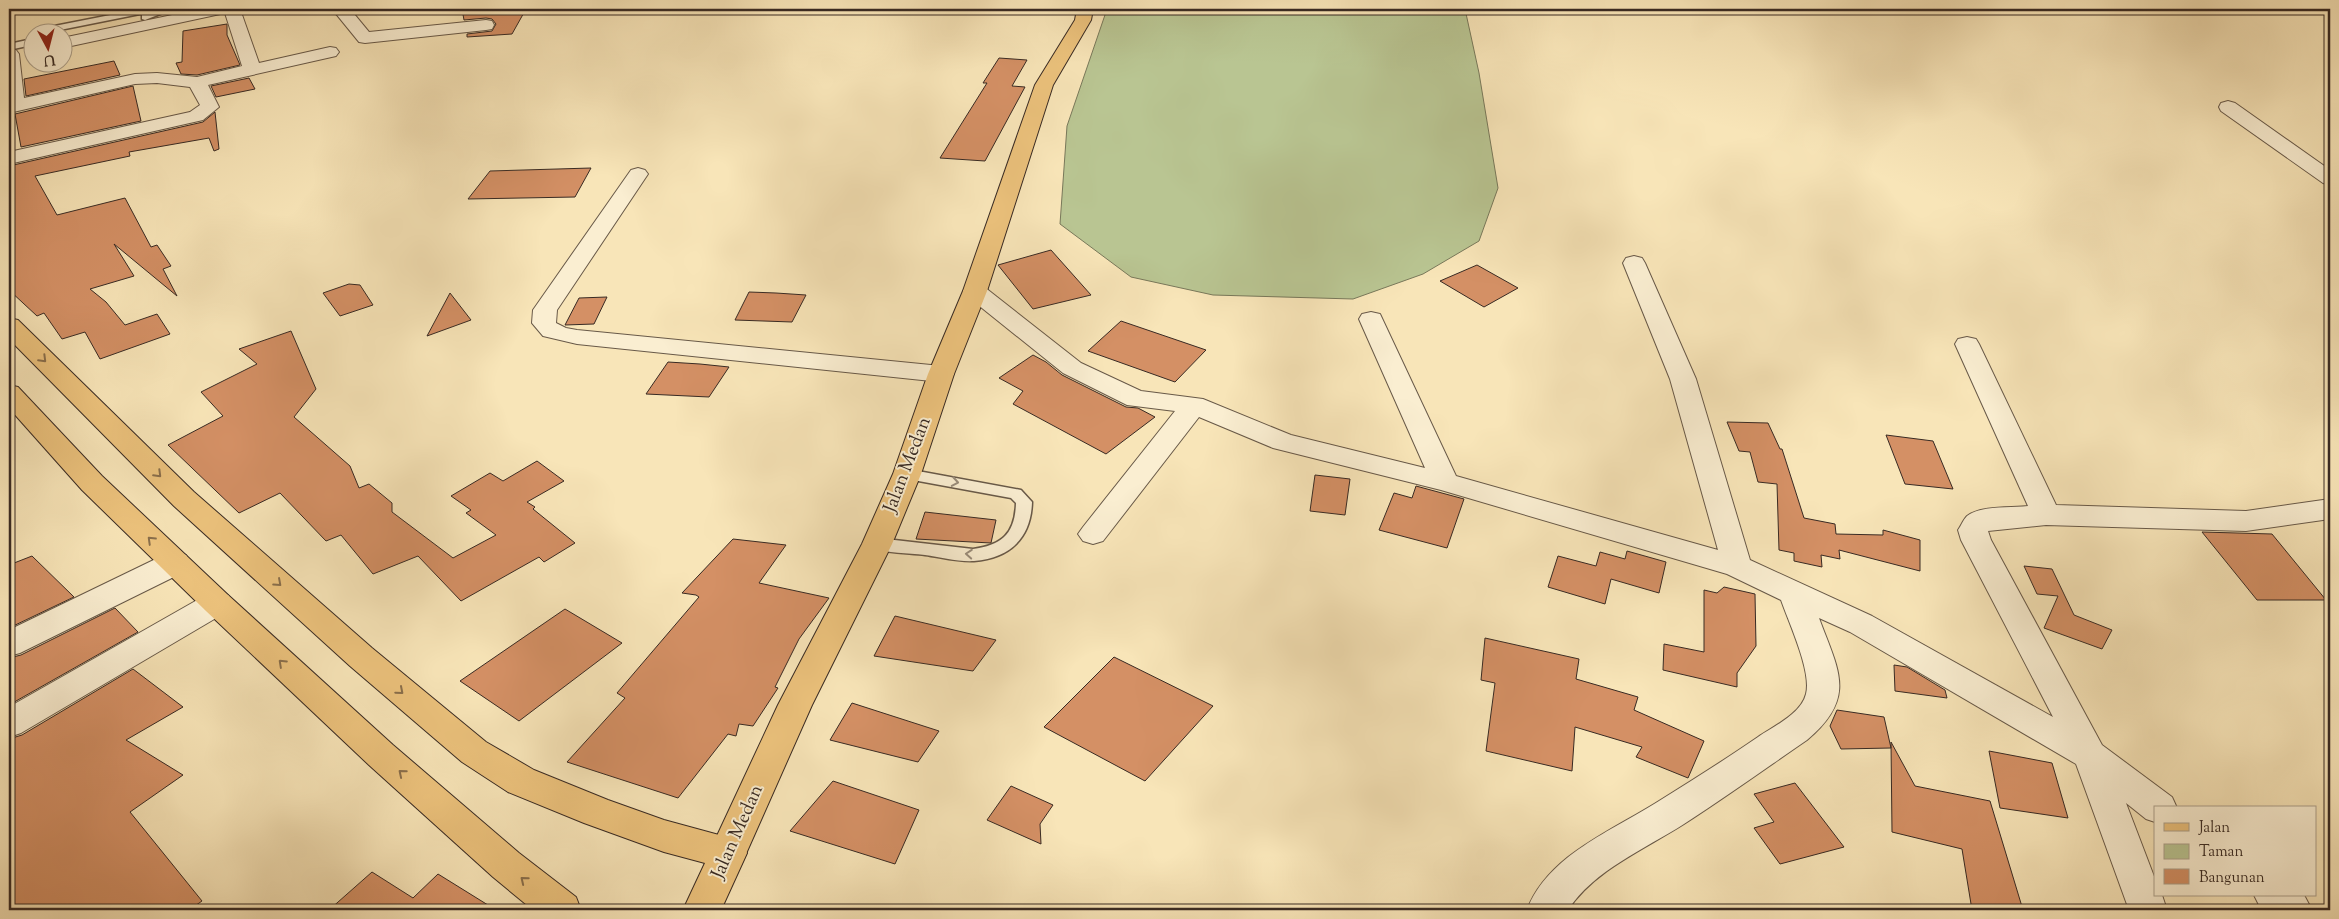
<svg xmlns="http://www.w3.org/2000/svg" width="2339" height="919" viewBox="0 0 2339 919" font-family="'Sorts Mill Goudy',serif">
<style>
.green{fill:#b9c592;stroke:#78785a}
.building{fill:#d49065;stroke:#382a23}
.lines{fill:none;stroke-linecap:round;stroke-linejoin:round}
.lane-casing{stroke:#685948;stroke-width:3}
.street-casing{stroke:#685948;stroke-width:2}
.primary-casing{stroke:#382a23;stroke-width:2}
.highway-casing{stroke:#382a23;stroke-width:2}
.lane{fill:#faeed1;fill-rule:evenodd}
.street{fill:#faeed1;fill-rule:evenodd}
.primary{fill:#ecc27c;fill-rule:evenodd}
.highway{fill:#ecc27c;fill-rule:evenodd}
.oneway{stroke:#896e4b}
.oneway2{stroke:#998c7a}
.labels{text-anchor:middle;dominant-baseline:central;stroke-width:4;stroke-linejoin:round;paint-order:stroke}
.street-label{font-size:19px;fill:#382a23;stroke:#faeed1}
</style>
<rect width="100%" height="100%" fill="#f8e5b8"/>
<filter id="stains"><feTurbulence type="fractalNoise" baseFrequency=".004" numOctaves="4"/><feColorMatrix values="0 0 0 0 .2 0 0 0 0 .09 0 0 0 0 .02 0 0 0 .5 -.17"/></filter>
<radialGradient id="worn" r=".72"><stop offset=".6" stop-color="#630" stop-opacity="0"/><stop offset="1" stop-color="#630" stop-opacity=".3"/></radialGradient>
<path class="green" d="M1107,9h358l14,64 19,115 -19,53 -56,33 -70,25 -140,-4 -82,-18 -71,-53 7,-98z"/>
<path class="building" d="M462,9h64l-14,25 -45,3v-3l25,-3 4,-7 -4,-5 -6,-1 -22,2z
M227,24v11l13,30 -43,10 -16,-1 -5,-11 6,-1 1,-31z
M999,58l28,2 -15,26 13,1 -40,74 -45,-3 47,-75h-4z
M114,61l6,14 -94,21 -2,-17z
M249,78l6,11 -39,8 -5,-11z
M133,86l8,35 -120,26 -6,-33z
M215,112l4,37 -5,2 -5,-13 -80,14 1,4 -95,20 22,39 68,-17 26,49 6,-2 14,21 -8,3 14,27 -63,-52 20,32 -44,13 16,13 19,23 32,-11 13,20 -70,25 -15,-27 -23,7 -18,-26 -7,3 -28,-26v-124l194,-44z
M591,168l-16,29 -107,2 22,-28z
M1051,250l40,45 -58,14 -35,-44z
M1477,265l41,23 -34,19 -44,-26z
M349,284l11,1 13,20 -33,11 -17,-23z
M749,292l27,1 30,2 -14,27 -57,-2z
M450,293l21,27 -44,16z
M607,297l-13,27 -29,1 14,-27z
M1121,321l85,29 -31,32 -87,-31z
M291,331l25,58 -22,28 56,49 9,22 10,-4 23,19v9l61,46 43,-23 -30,-22 5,-3 -20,-14 39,-23 13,8 34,-20 27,20 -37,21 8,5 -2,2 42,34 -31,19 -5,-5 -78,44 -43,-45 -45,18 -32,-39 -15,6 -46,-48 -41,20 -71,-68 55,-29 -22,-24 56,-28 -18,-15z
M1033,355l13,7 16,13 64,32 12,1 17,9 -49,37 -93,-50 10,-13 -24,-13z
M668,362l32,2 29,3 -20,30 -63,-3z
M1727,422l41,1 12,26h2l22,69 31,6 1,10 47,1v-5l37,10v31l-81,-21 1,9 -19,-4 1,12 -28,-6v-8l-15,-3 -2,-66 -19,-2 -8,-30 -11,-1z
M1886,435l47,6 20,48 -48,-5z
M1315,475l35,4 -5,36 -35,-4z
M1416,486l48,13 -17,49 -68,-18 15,-37 18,5z
M925,512l71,8 -5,23 -75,-4z
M2202,532l70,2 54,66h-69z
M733,539l53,6 -27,38 70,15 -30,41 -24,48 3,1 -25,38 -14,-2 -3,12 -8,-2 -50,64 -111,-36 58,-64 -8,-5 82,-96 -3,-2 -14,-2z
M1627,551l39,11 -7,31 -48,-14 -6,25 -57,-17 10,-31 38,10 4,-14 25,7z
M32,556l42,41 -65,31v-63z
M2024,566l28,3 22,46 38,15 -10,19 -58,-21 14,-32 -21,-2z
M1724,587l31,7 1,52 -19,27v14l-74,-17 1,-26 40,8v-62l13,3z
M115,608l23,24 -129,73v-47l12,-3z
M565,609l57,34 -103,78 -59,-40z
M895,616l101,24 -23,31 -99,-15z
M1485,638l94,21 -3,20 62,18 -4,13 70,31 -16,37 -52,-21 6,-10 -67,-20 -3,44 -86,-20 9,-68 -14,-3z
M1114,657l99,49 -68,75 -101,-54z
M1894,665l13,2 38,23 2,8 -52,-7z
M133,669l50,38 -57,33 57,35 -53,37 72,89 -13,9h-180v-171l13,-4z
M852,703l87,28 -21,31 -88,-22z
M1837,710l47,7 7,31 -50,1 -11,-23z
M1891,742l24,44 75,15 33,109h-51l-10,-61 -70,-17z
M1989,751l63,12 16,55 -68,-10z
M833,781l86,29 -24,54 -105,-33z
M1795,783l49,64 -64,17 -26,-36 20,-6 -20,-28z
M1011,786l42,19 -13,19 1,20 -54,-24z
M372,872l41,26 25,-24 58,36h-167z"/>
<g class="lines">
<defs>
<path id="lane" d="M141,9h32l-28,11 -3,-1v-4l8,-3 -100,20h-16l5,-3z
M32,39v6l-23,5v-6z
M907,469l114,21 11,12c-1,36 -22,56 -58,59 -16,1 -34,-4 -49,-6 -18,-2 -37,-2 -54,-7l-2,-4 2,-4 6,-2 96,11c29,-4 42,-15 43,-46l-5,-5 -109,-20 -3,-4 3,-4z"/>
<path id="street" d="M201,9h39l19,54 71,-16 6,1 3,4 -3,4 -128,29 11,22 -16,13 -194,44v-12l181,-40 10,-7 -10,-18 -33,-4 -22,1 -126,29v-64l7,1 3,4 5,44 111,-24 22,-1 40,4 45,-11 -17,-53 -163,35v-10z
M329,9h21l19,23 117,-12 6,1 2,4 -2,4 -6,1 -121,13 -6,-1 -22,-27z
M2228,101l7,2 95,67v15l-7,-2 -102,-72 -2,-4 2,-4z
M638,168l7,2 3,4 -91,136 -1,13 10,5 11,2 364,36 9,3 4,5 -4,5 -9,3 -364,-38 -34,-8 -11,-13 1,-13 98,-140z
M1634,256l8,2 3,5 51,116 54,181 122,56 181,101 -92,-177 -3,-10c3,-4 5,-10 9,-14 15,-11 43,-8 61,-10l-73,-162 3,-5 9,-2 9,2 3,5 77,161 190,6 84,-12v20l-84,12 -200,-6 -58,6 3,9 111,205 70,52 5,11h-22v14l-9,-3 -20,-16 29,76v16h7l5,15h-38l-53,-146 -226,-132 -31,-14c19,52 39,79 -12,122 -41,28 -81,57 -123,84 -39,25 -90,46 -116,86h-41c21,-55 85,-79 132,-109 34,-21 67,-42 99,-64 16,-11 43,-23 48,-43 6,-22 -17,-71 -25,-94l-54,-26 -286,-84 -168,-42 -74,-31 -96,124 -10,3 -10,-3 -5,-7 5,-7 92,-116 -48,-6 -64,-32 -96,-77 -4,-5 4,-5 8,-2 8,2 98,77 60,28 62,8 88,36 134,33 -66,-149 3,-5 9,-2 9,2 76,162 262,74 -48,-171 -47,-116 3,-5z
M175,552l11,3 4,8 -4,8 -166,82 -11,3v-26l155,-75z
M217,592l11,3 5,8 -5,8 -207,122 -12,4v-30l197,-112z
M2254,895h50l8,15h-49l-3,-3z"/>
<path id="primary" d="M1077,9h16l-2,11 -38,65 -66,206 -33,83 -33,100 -29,70 -80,161 -71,160 -13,4 -13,-4 -6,-12 69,-148 84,-161 31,-70 35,-100 35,-83 72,-206 40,-65z"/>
<path id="highway" d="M9,318l9,2 176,172 178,156 114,94 48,28 74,30 56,20 77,21 6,12 -26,57h-38l22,-47 -41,-11 -80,-29 -76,-31 -46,-30 -112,-96 -176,-160 -165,-167z
M9,385l9,2 84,89 126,119 165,150 126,108 57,44 5,13h-48l-40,-33 -124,-112 -163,-154 -124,-121 -73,-82z"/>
</defs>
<use href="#lane" class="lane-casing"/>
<use href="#street" class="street-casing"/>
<use href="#primary" class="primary-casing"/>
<use href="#highway" class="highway-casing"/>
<use href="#lane" class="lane"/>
<use href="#street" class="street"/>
<use href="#primary" class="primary"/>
<use href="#highway" class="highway"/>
</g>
<defs><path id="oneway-chevron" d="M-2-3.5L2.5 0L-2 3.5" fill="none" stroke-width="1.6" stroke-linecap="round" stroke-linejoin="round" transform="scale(1.25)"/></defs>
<g class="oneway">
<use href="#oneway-chevron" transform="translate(43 359) rotate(45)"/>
<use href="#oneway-chevron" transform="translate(158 474) rotate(45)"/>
<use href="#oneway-chevron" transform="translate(151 540) rotate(-136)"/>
<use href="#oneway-chevron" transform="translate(278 583) rotate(42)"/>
<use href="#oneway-chevron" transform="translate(282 663) rotate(-137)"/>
<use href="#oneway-chevron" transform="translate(400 691) rotate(41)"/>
<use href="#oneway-chevron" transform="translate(402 773) rotate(-140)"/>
<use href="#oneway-chevron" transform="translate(524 880) rotate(-141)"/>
</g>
<g class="oneway2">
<use href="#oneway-chevron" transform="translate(955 482) rotate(10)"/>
<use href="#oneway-chevron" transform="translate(969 554) rotate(-176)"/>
</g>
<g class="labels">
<g class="street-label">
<text transform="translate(908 465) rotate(-69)">Jalan Medan</text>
<text transform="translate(738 832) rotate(-66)">Jalan Medan</text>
</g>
</g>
<rect width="2339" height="919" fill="none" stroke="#f8e5b8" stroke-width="30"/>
<rect x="10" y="10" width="2319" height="899" fill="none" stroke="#382a23" stroke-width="2.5"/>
<rect x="15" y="15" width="2309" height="889" fill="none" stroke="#382a23"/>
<rect x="2154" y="806" width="162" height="90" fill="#faeed1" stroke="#aca08b"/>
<rect x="2164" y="823" width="25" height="8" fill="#ecc27c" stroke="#aca08b"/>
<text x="2199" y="832" font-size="15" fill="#382a23">Jalan</text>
<rect x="2164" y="844" width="25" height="15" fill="#b9c592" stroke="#aca08b"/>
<text x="2199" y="856" font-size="15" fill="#382a23">Taman</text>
<rect x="2164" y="869" width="25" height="15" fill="#d49065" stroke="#aca08b"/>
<text x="2199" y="882" font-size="15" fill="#382a23">Bangunan</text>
<g transform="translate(48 48) rotate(173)"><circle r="24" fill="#faeed1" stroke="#aca08b"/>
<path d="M0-4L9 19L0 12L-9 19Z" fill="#8f2418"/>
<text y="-8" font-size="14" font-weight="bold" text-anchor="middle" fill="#382a23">U</text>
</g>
<rect width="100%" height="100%" filter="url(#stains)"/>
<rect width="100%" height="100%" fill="url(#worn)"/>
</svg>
